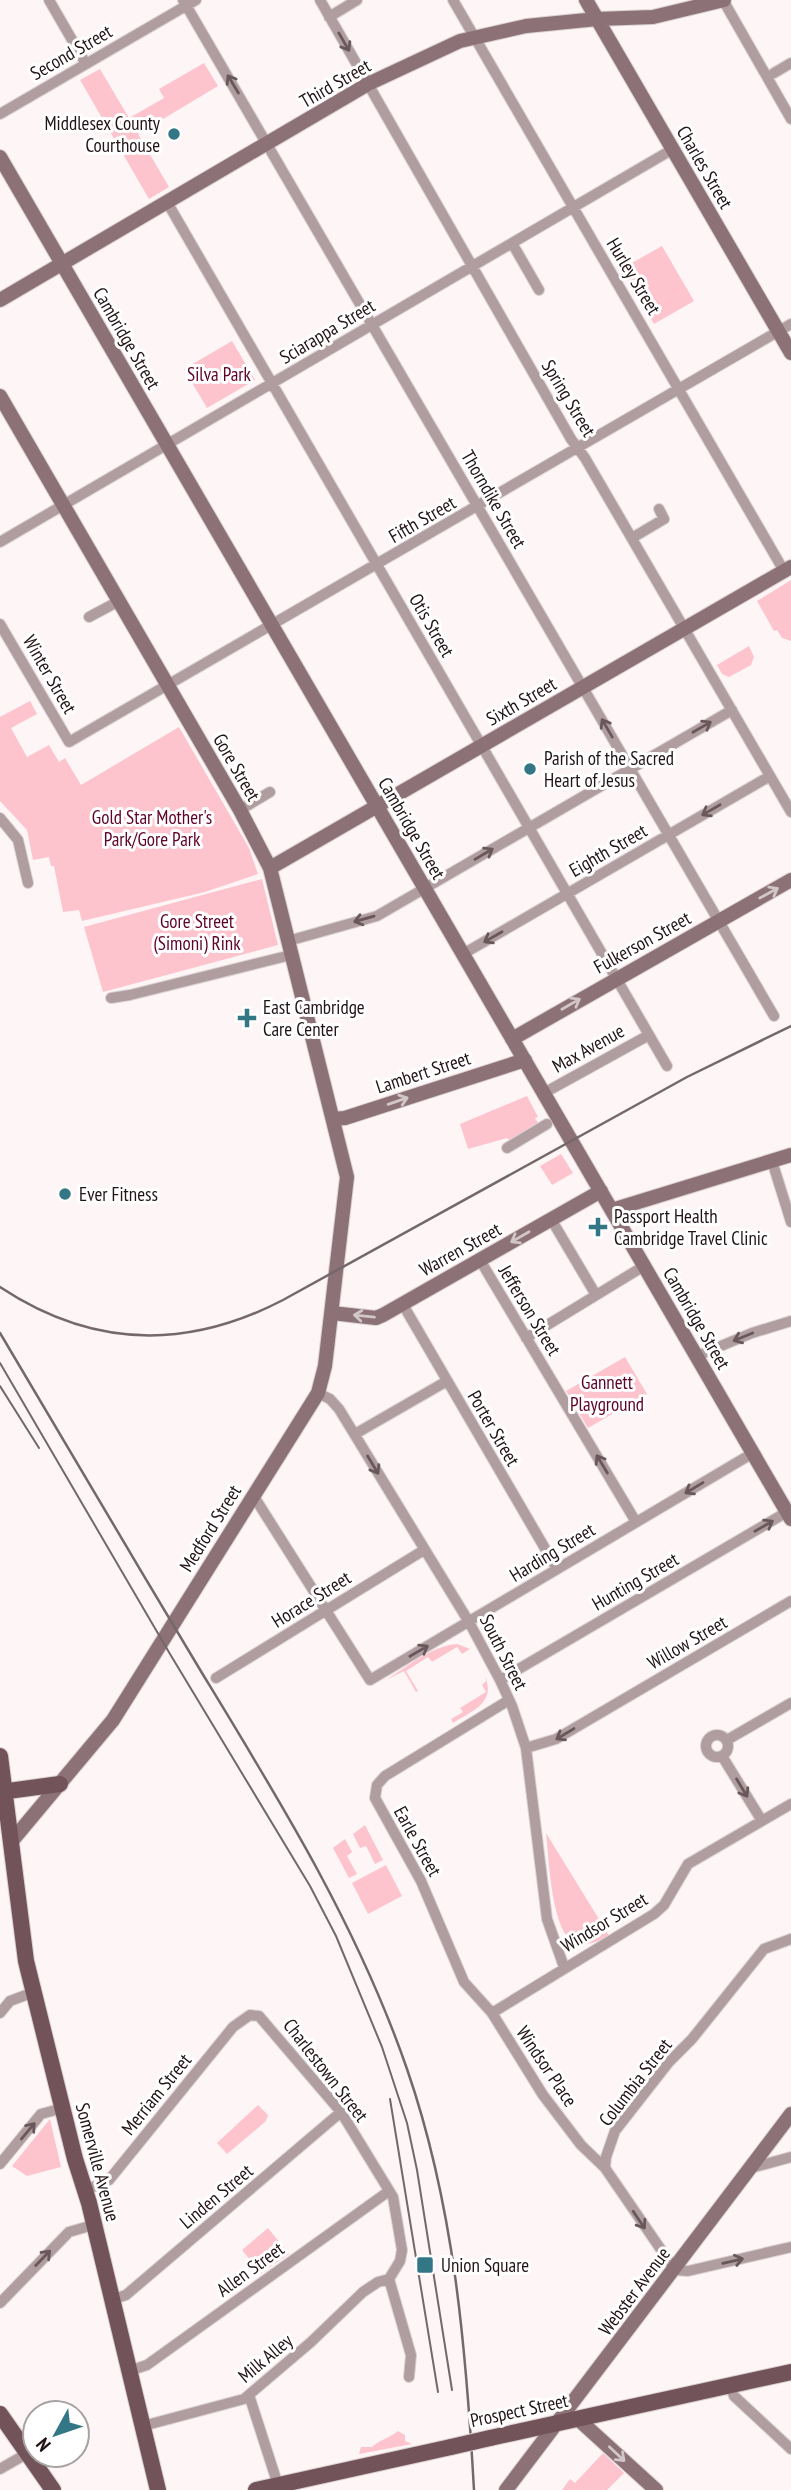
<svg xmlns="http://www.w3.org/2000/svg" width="791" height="2490" viewBox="0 0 791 2490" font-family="'PT Sans Narrow',sans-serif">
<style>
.green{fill:#fec4ce}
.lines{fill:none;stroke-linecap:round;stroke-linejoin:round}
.street-casing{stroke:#dbd1d3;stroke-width:12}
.secondary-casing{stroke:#dbd1d3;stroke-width:16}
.primary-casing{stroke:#dbd1d3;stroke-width:18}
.street{stroke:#af9da0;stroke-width:10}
.secondary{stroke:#8c7176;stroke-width:14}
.primary{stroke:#725359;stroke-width:16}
.tram{stroke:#75686b;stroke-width:2}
.rail{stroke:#75686b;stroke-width:2.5}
.primary-bridge-casing{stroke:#dbd1d3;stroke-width:18;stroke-linecap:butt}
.primary-bridge{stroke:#725359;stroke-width:16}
.oneway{stroke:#68585b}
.oneway2{stroke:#d1c6c8}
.poi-dot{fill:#337787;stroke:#fff;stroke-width:2.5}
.labels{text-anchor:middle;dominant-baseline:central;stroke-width:6;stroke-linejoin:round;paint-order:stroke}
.street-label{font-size:19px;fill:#221316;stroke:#fff}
.poi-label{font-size:19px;fill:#221316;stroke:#fff;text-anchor:start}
.park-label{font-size:19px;fill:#5e0227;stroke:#fff}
</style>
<rect width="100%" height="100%" fill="#fef5f7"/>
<path class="green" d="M204,63l14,23 -80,48 31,53 -20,12 -69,-119 20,-11 29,49 35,-20 -5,-9z
M662,246l32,55 -40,23 -33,-55z
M232,341l23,39 -48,28 -23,-39z
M791,580v61l-9,-3 -5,-8 -3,1 -17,-30z
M749,646l5,11 -3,8 -22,12 -7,-3 -5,-9z
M30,701l7,13 -26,14 16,29 22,-12 10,17 6,-4 16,27 98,-58 70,121 9,26 -53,18 -123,29 -3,-11 -16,2 -9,-46h-3l-2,-9 -16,3 -6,-30 -27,-29v-84z
M262,879l16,66 -175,47 -19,-65z
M527,1096l11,21 -3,1 5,8 -28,16 -5,-4 -39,11 -8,-25z
M561,1154l12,19 -21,12 -12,-19z
M625,1357l22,37 -59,34 -22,-37z
M457,1644l13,5 7,11 -7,-11 -8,5 -5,-7 -25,15 -4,-5 -22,14 12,20 -2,1 -12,-21 -18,9c21,-13 45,-34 71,-36z
M482,1670c17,31 -6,39 -29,53l-2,-4 12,-7 -3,-4 26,-16 -4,-7 5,-5z
M365,1825l18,35 -8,4 -9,-18 -6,2 -7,-14z
M546,1833l64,104c-10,3 -21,9 -32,7 -27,-5 -29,-88 -32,-111z
M345,1839l7,13 -5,4 10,18 -8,4 -16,-30z
M386,1865l16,31 -34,18 -16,-31z
M258,2105l10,10 -2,6 -39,33 -10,-11z
M50,2119l11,48 -34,9 -15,-10z
M268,2228l21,26 -28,19 -19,-23z
M398,2431l7,4v6l7,3 -53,10 2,-7h11c8,-7 17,-9 26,-16z
M603,2453l21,20 -17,17h-45l8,-11 5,4z"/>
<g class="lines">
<defs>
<path id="street" d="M49,0l37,64
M183,0l591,1016
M320,0l251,439 14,19 206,354
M453,0l331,571
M723,0l68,119
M329,17l28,-17
M774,73l17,-10
M0,114l196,-114
M167,202l500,864
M512,243l27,47
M632,538l32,-19 -5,-10
M0,542l673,-393
M89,617l30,-16
M0,624l69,118 722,-418
M240,810l30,-18
M0,818l18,22 10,43
M288,941l89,-25 355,-206
M463,954l307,-178
M111,998l19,-3 161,-40
M544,1093l105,-58
M507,1148l40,-24
M772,1161l19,61
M551,1219l45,76
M480,1260l156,262
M402,1303l155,266
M526,1338l118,-72
M697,1356l55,-23 39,-12
M318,1393l12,6 9,10 130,213 31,58 12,26 14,42 21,171 17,48
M355,1434l92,-53
M253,1495l117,185 383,-227
M216,1678l208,-128
M500,1680l287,-168
M509,1700l-124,76 -8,9 -2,13 46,83 43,101 28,31 51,82 38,50 24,23
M706 1746a11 11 0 1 1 22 0a11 11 0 1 1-22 0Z
M727,1740l64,-37
M526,1748l30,-9 235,-138
M722,1756l40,65
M791,1939l-27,10 -72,90 -23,23 -54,69 -9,26 -1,11 70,102 13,1 103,-24
M0,2013l10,-12 24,-9
M492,2013l162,-99 10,-9 24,-41 103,-60
M0,2164l41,-50 22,-6
M751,2168l40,-11
M86,2190l23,-10 124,-153 17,-12 9,1 82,96 52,85 9,53 -2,11 -11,18 22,76 -2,22
M111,2300l15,-5 215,-183
M0,2303l69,-71 24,-7
M129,2371l18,-6 242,-174
M730,2385l4,11 57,53
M249,2395l29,90
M143,2426l101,-27 67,-57 52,-50 15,-10 11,-3
M0,2469l28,-16"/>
<path id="secondary" d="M586,0l205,353
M0,157l791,1362
M0,300l368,-216 92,-43 66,-15 71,-7 56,-2 71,-17
M0,396l240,414 30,58 77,309 -22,189 -7,27 -205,327 -102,122
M270,868l521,-301
M512,1039l279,-159
M333,1119l12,-1 180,-58
M612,1210l179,-55
M332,1313l44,5 7,-3 218,-124
M578,2419l78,71
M506,2490l285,-376"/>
<path id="primary" d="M0,1756l26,205 49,198 14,44 69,287
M0,1792l60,-8
M0,2414l53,76
M490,2438l301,-66
M256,2490l195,-43"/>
</defs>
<use href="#street" class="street-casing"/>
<use href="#secondary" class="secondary-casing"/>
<use href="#primary" class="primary-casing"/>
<use href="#street" class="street"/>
<use href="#secondary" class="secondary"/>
<use href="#primary" class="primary"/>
<path class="tram" d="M0,1363l170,291 140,232 26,50 46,111 25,76 10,47 35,220
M0,1386l39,62
M390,2099l48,293"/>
<path class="rail" d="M0,1287c92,61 187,63 283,13l404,-223 104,-51
M0,1333c67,113 134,227 202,340 78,128 156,254 205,396 47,136 59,278 67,421"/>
<defs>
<path id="primary-bridge" d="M451,2447l39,-9"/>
</defs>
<use href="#primary-bridge" class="primary-bridge-casing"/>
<use href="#primary-bridge" class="primary-bridge"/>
</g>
<defs><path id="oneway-shaft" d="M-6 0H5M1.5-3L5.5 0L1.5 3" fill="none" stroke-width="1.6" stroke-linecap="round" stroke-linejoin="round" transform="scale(1.75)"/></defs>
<g class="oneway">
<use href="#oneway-shaft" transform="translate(344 42) rotate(60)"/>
<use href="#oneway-shaft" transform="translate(233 84) rotate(-121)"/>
<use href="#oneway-shaft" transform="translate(702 727) rotate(-30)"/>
<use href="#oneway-shaft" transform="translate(607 728) rotate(-120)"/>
<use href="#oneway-shaft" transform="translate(711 810) rotate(150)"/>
<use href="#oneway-shaft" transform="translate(484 854) rotate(-31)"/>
<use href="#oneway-shaft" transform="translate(364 919) rotate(164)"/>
<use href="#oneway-shaft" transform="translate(493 937) rotate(150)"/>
<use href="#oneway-shaft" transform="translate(743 1337) rotate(158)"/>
<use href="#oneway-shaft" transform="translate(602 1464) rotate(-121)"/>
<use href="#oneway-shaft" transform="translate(373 1465) rotate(59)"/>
<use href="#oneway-shaft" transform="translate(694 1488) rotate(149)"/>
<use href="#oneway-shaft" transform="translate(764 1526) rotate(-30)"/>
<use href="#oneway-shaft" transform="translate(419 1651) rotate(-30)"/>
<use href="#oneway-shaft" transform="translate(565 1734) rotate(149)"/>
<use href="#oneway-shaft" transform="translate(742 1788) rotate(59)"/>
<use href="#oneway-shaft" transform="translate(28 2131) rotate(-50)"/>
<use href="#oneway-shaft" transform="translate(639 2220) rotate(56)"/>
<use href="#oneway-shaft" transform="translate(43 2258) rotate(-46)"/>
<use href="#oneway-shaft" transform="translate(733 2261) rotate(-13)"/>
</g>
<g class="oneway2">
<use href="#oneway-shaft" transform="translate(769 893) rotate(-29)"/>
<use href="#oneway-shaft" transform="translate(571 1004) rotate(-30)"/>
<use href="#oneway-shaft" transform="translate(398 1101) rotate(-19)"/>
<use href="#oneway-shaft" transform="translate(520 1237) rotate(150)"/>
<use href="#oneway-shaft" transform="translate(364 1316) rotate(-174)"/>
<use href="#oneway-shaft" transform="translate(617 2454) rotate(43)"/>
</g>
<g class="poi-dot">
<circle cx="174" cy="134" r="7"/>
<circle cx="530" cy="769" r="7"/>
<path d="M243.5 1007.5h7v7h7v7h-7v7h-7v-7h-7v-7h7z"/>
<circle cx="65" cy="1194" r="7"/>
<path d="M594.5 1216.5h7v7h7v7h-7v7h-7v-7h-7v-7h7z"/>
<rect x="416" y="2256" width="18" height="18" rx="3.5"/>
</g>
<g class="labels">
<g class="street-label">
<text transform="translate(71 52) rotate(-30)">Second Street</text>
<text transform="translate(335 83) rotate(-30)">Third Street</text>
<text transform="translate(705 167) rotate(60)">Charles Street</text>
<text transform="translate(634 276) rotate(59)">Hurley Street</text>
<text transform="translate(327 331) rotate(-31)">Sciarappa Street</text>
<text transform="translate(127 338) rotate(60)">Cambridge Street</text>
<text transform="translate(569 398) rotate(59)">Spring Street</text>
<text transform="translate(494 499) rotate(60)">Thorndike Street</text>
<text transform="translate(422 519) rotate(-30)">Fifth Street</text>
<text transform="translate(432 625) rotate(60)">Otis Street</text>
<text transform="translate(50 674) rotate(60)">Winter Street</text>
<text transform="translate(521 701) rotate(-30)">Sixth Street</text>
<text transform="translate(237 767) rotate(60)">Gore Street</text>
<text transform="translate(412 828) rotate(60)">Cambridge Street</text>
<text transform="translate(608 850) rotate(-30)">Eighth Street</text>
<text transform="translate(642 942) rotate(-29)">Fulkerson Street</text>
<text transform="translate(588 1048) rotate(-29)">Max Avenue</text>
<text transform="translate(423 1072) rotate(-18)">Lambert Street</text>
<text transform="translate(460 1249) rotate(-29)">Warren Street</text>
<text transform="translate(530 1310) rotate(59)">Jefferson Street</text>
<text transform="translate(697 1318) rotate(60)">Cambridge Street</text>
<text transform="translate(494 1428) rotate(60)">Porter Street</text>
<text transform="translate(210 1528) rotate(-58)">Medford Street</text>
<text transform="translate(552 1552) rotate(-31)">Harding Street</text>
<text transform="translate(635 1581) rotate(-30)">Hunting Street</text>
<text transform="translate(311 1599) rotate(-32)">Horace Street</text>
<text transform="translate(687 1642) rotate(-30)">Willow Street</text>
<text transform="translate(504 1652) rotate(63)">South Street</text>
<text transform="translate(418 1841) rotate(61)">Earle Street</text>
<text transform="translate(604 1922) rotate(-31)">Windsor Street</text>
<text transform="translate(547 2066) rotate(56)">Windsor Place</text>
<text transform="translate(326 2070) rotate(52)">Charlestown Street</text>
<text transform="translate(635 2082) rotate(-52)">Columbia Street</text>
<text transform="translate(156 2094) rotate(-51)">Merriam Street</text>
<text transform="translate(98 2162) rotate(75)">Somerville Avenue</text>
<text transform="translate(216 2196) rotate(-40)">Linden Street</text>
<text transform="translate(250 2269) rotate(-36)">Allen Street</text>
<text transform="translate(634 2291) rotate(-53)">Webster Avenue</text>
<text transform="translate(265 2358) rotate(-40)">Milk Alley</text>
<text transform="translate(519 2410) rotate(-12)">Prospect Street</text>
</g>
<g class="poi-label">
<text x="160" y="123" text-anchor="end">Middlesex County<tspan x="160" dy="22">Courthouse</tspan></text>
<text x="544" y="758">Parish of the Sacred<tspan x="544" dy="22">Heart of Jesus</tspan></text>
<text x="263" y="1007">East Cambridge<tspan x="263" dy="22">Care Center</tspan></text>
<text x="79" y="1194">Ever Fitness</text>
<text x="614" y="1216">Passport Health<tspan x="614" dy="22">Cambridge Travel Clinic</tspan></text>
<text x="441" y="2265">Union Square</text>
</g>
<g class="park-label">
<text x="219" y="374">Silva Park</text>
<text x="152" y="817">Gold Star Mother's<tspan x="152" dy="22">Park/Gore Park</tspan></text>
<text x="197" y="921">Gore Street<tspan x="197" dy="22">(Simoni) Rink</tspan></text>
<text x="607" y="1382">Gannett<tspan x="607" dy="22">Playground</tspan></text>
</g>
</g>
<g transform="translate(56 2434) rotate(230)"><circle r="33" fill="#ffffff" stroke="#a7a1a2" stroke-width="2"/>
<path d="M0-5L12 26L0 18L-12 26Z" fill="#337787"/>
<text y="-10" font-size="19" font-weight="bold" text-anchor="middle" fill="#221316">N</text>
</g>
</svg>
